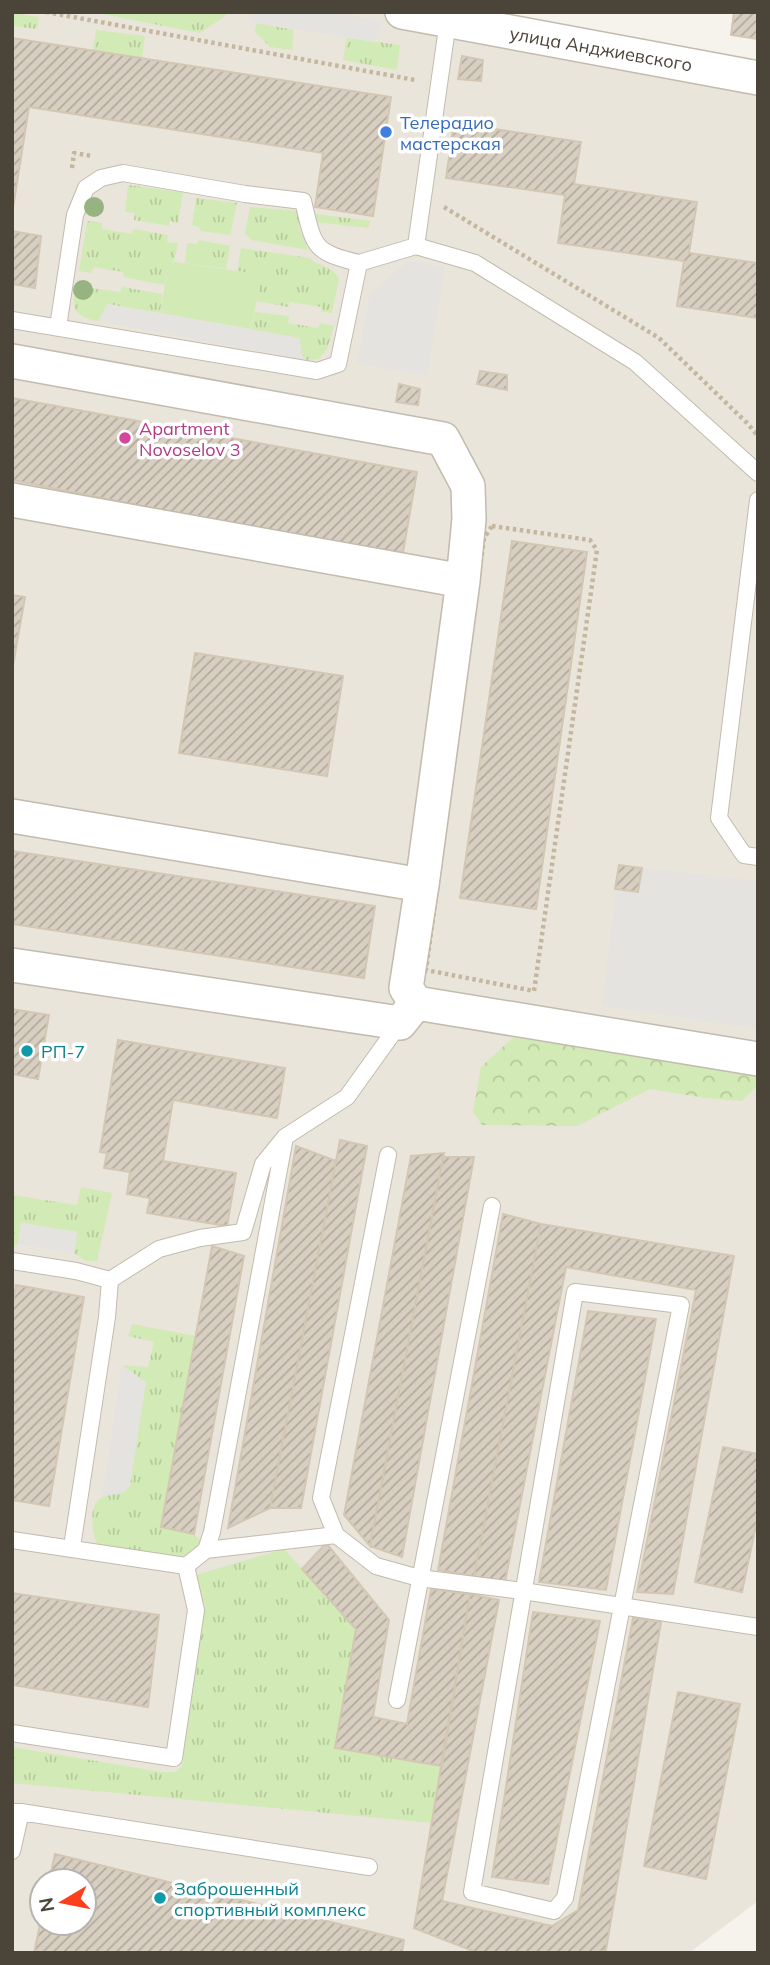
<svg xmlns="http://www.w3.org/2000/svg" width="770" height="1965" viewBox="0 0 770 1965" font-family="Mulish,sans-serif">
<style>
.residential{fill:#eae5da;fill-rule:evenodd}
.grass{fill:url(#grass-tufts)}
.forest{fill:url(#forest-crowns)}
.pitch{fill:#d2eab5}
.parking{fill:#e5e3e0}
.building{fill:url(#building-hatch);stroke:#d3c7b4;stroke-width:2}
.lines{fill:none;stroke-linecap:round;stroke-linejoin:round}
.lane-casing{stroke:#c2bbae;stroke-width:18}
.street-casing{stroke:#c2bbae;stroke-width:36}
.path{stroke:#c4b79f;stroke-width:4.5;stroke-dasharray:3.5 3.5;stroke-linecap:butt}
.lane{stroke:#fff;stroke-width:16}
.street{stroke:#fff;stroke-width:33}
.tree{fill:#97b381}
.shop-dot{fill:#3f7fe0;stroke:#fff;stroke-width:2.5}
.hotel-dot{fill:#d1479c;stroke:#fff;stroke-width:2.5}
.culture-dot{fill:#0f9aa8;stroke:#fff;stroke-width:2.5}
.labels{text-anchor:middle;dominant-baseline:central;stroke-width:7;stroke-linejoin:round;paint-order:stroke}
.street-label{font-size:18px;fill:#4b4439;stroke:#fff}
.shop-label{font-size:18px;fill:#366cbe;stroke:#fff;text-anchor:start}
.hotel-label{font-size:18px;fill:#b23c85;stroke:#fff;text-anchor:start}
.culture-label{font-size:18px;fill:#0d838f;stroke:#fff;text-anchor:start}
</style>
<defs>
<pattern id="grass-tufts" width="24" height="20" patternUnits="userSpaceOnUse" patternTransform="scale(1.75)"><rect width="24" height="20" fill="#d2eab5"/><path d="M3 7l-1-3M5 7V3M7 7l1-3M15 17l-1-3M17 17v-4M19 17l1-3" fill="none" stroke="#b6ca9c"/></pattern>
<pattern id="forest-crowns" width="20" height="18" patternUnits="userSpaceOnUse" patternTransform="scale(1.75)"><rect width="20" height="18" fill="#d2eab5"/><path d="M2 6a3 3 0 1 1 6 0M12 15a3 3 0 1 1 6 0" fill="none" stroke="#b6ca9c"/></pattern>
<pattern id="building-hatch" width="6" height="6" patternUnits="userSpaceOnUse" patternTransform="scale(1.75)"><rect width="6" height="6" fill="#d8cfc1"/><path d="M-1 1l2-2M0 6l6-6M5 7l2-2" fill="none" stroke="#b1aa9e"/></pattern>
</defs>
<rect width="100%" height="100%" fill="#f6f3ec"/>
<path class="residential" d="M12,12h451l295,58v1831l-69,52h-677zM42,1881h42v42h-42z"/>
<path class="grass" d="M91,12h140l-31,21z
M12,13l27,4 -2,12 -25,-3z
M256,23l38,7 -2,20 -22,-3 -15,-15z
M96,30l49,6 -3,22 -49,-7z
M347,38l53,7 -3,25 -54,-10z
M128,185l55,7 -5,31 -8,-2 -1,5 -35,-6 1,-7 -10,-1z
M196,198l41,5 -7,32 -29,-4 -2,-4 -7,-2z
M250,207l48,4 1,17 9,22 -57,-10 -6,-7z
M316,214l55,7 -3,7 -53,-6z
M87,221l15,2v6l30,5 1,-5 35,6 -1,7 11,1 -4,18 -5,1 -5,23 -40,-8 -1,-5 -29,-5 -3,6 -12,-2z
M199,240l31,6 -4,23 -41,-6 2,-20 10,1z
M241,248l69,10c9,10 19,5 29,20l-7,35 -10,-1 -1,-5 -31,-5 -2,5 -31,-6 5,-26 -25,-4z
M77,280l14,3v5l29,4 2,-5 40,7 -2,19 -52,-9 -10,17c-28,-5 -26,-16 -21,-41z
M255,312l34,4 -1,7 30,5 2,-5 14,3 -7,23 -8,10 -13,1 -5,-7 -2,-15 -48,-8z
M81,1187l31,6 -15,68h-11l-12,-8 3,-21 -55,-9 -4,21 -6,2v-51l65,10z
M132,1324l64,12 -35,191 33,7 8,8c-8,11 -15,14 -28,15l-76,-11c-6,-12 -11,-40 4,-49 5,-3 16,-4 22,-5l22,-109 -24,-18 26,2 6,-25 -26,-6z
M284,1549l72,80 -21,119 107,18 -9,57 -421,-40v-36l150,25h13l7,-6 23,-160 -9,-31z"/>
<path class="forest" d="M518,1033l240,39v13l-16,16 -37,-3 -55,-9 -73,37 -95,-1 -9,-13 8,-45z"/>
<path class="pitch" d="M169,261l93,14 -11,54 -91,-16z"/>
<path class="parking" d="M251,12h81l52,9 -10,21 -118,-19 -6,-2z
M408,261l37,6 -18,109 -70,-13 13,-70z
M108,304l192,34 1,15 5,7 -208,-39z
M619,865l139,16v148l-156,-23z
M21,1223l56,9 -3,21 -56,-9z
M122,1365l24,17 -16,104 -6,6 -22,5z"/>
<path class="building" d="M734,12h24v27l-27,-4z
M12,38l379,59 -18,119 -58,-9 8,-54 -294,-46 -17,107z
M462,56l21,4 -2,21 -23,-2z
M454,123l127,19 -7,42 123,18 -8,51 69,10v55l-81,-12 7,-45 -126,-18 7,-48 -119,-17z
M12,231l29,5 -6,52 -23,-4z
M480,371l27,4v15l-30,-6z
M399,384l21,5 -2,16 -22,-3z
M12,398l405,74 -15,86 -390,-78z
M512,541l75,11 -51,357 -76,-11z
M12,595l13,2 -13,74z
M195,653l148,23 -16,100 -148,-23z
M12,851l363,55 -11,72 -352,-54z
M619,865l23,3 -4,24 -23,-3z
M12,1009l37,6 -11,64 -26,-5z
M118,1040l167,28 -8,50 -104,-18 -10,61 73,12 -9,53 -80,-13 3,-15 -23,-4 3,-22 -26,-4 3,-15 -7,-1z
M340,1140l27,6 -66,362h-31z
M296,1146l40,15 -66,347 -42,20z
M444,1153l-74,393 -26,-31 67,-359z
M443,1157h31l-72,400 -32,-11z
M503,1214l38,10 -67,352 -36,-6z
M541,1224l193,32 -61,338 -36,-2 59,-302 -130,-23 -61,315 -31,-6z
M212,1246l32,10 -50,278 -33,-7z
M16,1285l68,12 -35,209 -37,-6v-192z
M588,1311l68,8 -50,271 -67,-8z
M723,1447l35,7v62l-16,76 -47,-10z
M326,1543l63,77 -16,97 34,7 24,-135 39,5 -28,172 -107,-18 21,-119 -54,-60z
M12,1593l147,22 -11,92 -136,-22z
M470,1594l29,6 -57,301 110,25 26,-16 55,-292 28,4 -55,328 -12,3h-116l-64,-25z
M533,1612l67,9 -52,263 -56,-7z
M678,1692l62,12 -34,175 -62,-13z
M55,1854l349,86 -2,13h-368l8,-38v8h42v-42h-35z"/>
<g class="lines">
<defs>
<path id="lane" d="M448,21l-32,225 59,17 160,99 123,111
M12,320l305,51 21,-7 21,-101 57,-17
M58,327l17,-112 11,-27 15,-10 22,-5 122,21 58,7c11,45 9,51 56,62
M758,500l-39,318 25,37 14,2
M12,1261l64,10 34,9 -3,37 -35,230
M110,1280l49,-31 41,-11 43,-6 20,-68 22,-27 62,-40 53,-74
M575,1292l106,13 -116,593 -11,13 -82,-19z
M336,1535l-15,-37 67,-343
M12,1540l174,26 10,44 -22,148 -162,-25
M206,1550l130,-15 40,31 43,12 104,13 235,36
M186,1566l20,-16 6,-18 73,-395
M397,1700l95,-494
M12,1812h9l-9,39
M21,1812l348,55"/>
<path id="street" d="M402,12l356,66
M12,361l431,78 25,47 1,33 -6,62 -451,-81
M463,581l-41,304 -16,103 10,15 342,56
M12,816l410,69
M12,965l388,58 16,-20"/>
</defs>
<use href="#lane" class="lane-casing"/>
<use href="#street" class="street-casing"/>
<path class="path" d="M46,12l369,68
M72,168l2,-15 18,3
M444,207l215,131 88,85 11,13
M492,526l98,14 7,10 -63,441 -108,-21 58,-432z"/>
<use href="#lane" class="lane"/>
<use href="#street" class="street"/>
</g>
<g class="tree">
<circle cx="94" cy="207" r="10"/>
<circle cx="83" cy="290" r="10"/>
</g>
<circle class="shop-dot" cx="386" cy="132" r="7"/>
<circle class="hotel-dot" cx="125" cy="438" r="7"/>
<g class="culture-dot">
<circle cx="27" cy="1051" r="7"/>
<circle cx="160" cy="1898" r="7"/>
</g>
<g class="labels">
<g class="street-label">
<text transform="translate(601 49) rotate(10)">улица Анджиевского</text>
</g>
<g class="shop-label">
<text x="400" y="122">Телерадио<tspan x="400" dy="21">мастерская</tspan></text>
</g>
<g class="hotel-label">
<text x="139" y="428">Apartment<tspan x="139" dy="21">Novoselov 3</tspan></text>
</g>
<g class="culture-label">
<text x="41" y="1051">РП-7</text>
<text x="174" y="1888">Заброшенный<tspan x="174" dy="21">спортивный комплекс</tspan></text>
</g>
</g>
<rect width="770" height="1965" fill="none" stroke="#4b4439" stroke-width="28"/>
<g transform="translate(63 1902) rotate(260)"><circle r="33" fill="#ffffff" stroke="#b7b4b0" stroke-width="2"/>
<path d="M0-5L12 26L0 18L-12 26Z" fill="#fc3f1d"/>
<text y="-10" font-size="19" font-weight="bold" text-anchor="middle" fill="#4b4439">N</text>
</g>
</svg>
